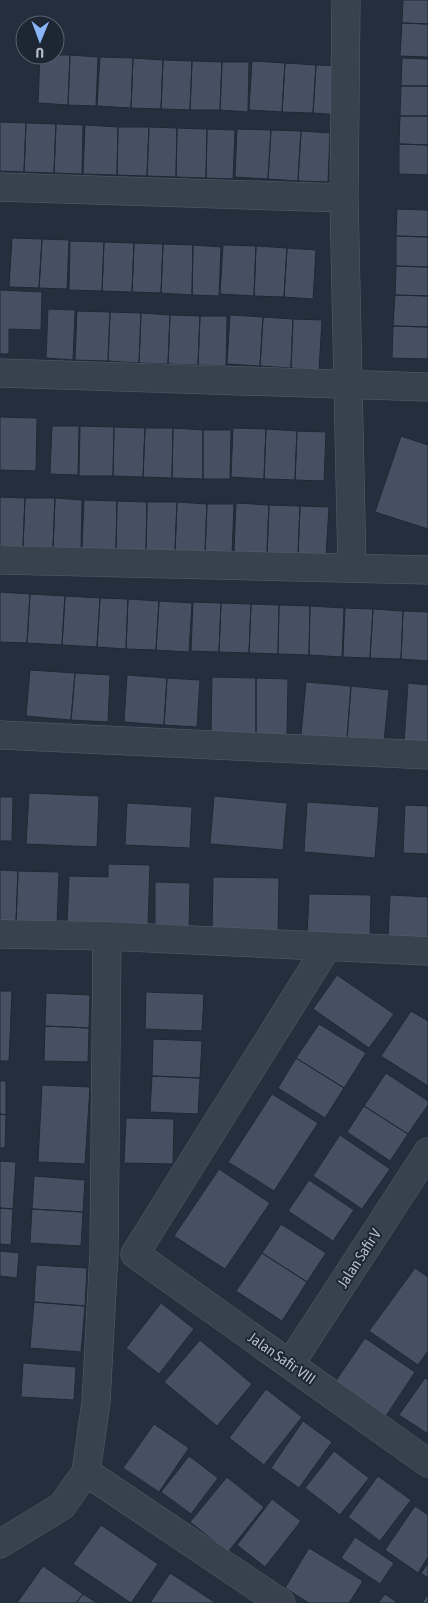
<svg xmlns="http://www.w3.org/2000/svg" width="428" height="1603" viewBox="0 0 428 1603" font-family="'Asap Condensed',sans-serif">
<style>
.building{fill:#455162;stroke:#1f2835}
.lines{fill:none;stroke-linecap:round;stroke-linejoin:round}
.street-casing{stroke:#565f6c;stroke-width:29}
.street{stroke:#38414e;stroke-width:28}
.labels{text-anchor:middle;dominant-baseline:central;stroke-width:4;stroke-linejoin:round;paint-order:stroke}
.street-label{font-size:15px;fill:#b4bcc9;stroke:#1d2633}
</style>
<rect width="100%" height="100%" fill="#242f3e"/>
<path class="building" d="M403,0h25v24l-26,-1z
M402,23l26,1v33l-28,-1z
M40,55h30l-2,50 -30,-2z
M70,55l28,2 -2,49 -28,-1z
M100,57l33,1 -2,50 -34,-2z
M133,58l30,2 -2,49 -30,-1z
M402,58l26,1v27h-27z
M163,60l29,1 -2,49 -29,-1z
M192,61l30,1 -2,48h-30z
M252,61l33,2 -3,49 -33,-2z
M222,62h27l-1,50 -28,-2z
M285,63l31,2 -3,48 -31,-1z
M316,65l28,1 -2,49 -29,-2z
M401,86h27v30h-28z
M400,116h28v29l-29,-1z
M0,122l26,1 -2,49 -24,-1z
M26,123l30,1 -2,49 -30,-1z
M56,124l27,1 -1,49 -28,-1z
M85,125l33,2 -1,48 -34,-1z
M118,127h31l-2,49 -30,-1z
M149,127l28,1 -1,49 -29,-1z
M177,128l30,1 -1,49 -30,-1z
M207,129l28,1 -2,49 -27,-1z
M237,129l34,1 -3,49 -33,-2z
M271,130l30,1 -3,50 -30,-2z
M301,131l29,2 -2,49 -30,-1z
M399,144l29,1v30l-29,-1z
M397,209l31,1v27l-32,-1z
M396,236l32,1v30l-32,-1z
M12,238l30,1 -3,49 -30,-1z
M42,239l27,1 -2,49 -28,-1z
M70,241l34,1 -2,49 -33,-1z
M104,242l30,1 -2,49 -30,-1z
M134,243l29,1 -2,49 -29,-1z
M163,244l30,1 -1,50 -31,-2z
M193,245l28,2 -2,49 -27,-1z
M223,245l33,1 -2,50 -34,-2z
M256,246l31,2 -3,49 -30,-1z
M287,248l29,2 -3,49 -29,-2z
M396,266l32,1v29l-33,-1z
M0,290l42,2 -1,38 -32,-1v25h-9z
M395,295l33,1v31l-35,-1z
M48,309l27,1 -2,50 -27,-2z
M77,311l33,1 -2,49 -33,-1z
M110,312l31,1 -2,50 -31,-2z
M141,313l29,2 -2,49 -29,-1z
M170,315l30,1 -2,49 -30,-1z
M230,315l33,2 -3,49 -33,-2z
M200,316h27l-1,50 -28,-1z
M263,317l30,2 -2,49 -31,-2z
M293,319l29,1 -3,50 -28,-2z
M393,326l35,1v32l-36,-1z
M0,417l37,1 -1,53 -36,-1z
M52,426h27l-1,49 -28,-1z
M80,426l34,1 -1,49h-34z
M114,427l31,1 -2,49 -30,-1z
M145,428h28l-1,50 -29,-1z
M173,428l30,2v49l-31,-1z
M233,428l33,1 -2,50 -33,-2z
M266,429l31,2 -2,49 -31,-1z
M203,430h28l-1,49h-27z
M297,431l29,1 -2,49 -29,-1z
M401,436l27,9v84l-53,-17z
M0,497l25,1 -2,49 -23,-1z
M25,498h30l-2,50 -30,-1z
M55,498l27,2 -1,49 -28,-1z
M84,500l33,1 -1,49 -34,-1z
M117,501l30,1 -1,49 -30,-1z
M147,502h30l-2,50 -29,-1z
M177,502l30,2 -2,49 -30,-1z
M236,503l33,2 -2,48 -33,-1z
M207,504h27l-2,50 -27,-1z
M269,505l31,1 -2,49 -31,-2z
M300,506l29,1 -3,49 -28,-1z
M0,592l30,2 -3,49 -27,-1z
M30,594l35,2 -3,49 -35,-2z
M65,596l35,2 -3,49 -35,-2z
M100,598l28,1 -2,50 -29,-2z
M128,599l31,2 -3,49 -30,-1z
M159,601l33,2 -3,49 -33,-2z
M193,602l28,1 -2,49 -28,-1z
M221,603l30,1 -2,49 -30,-1z
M251,604l28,1 -1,49 -29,-1z
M279,605l31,1 -1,49 -31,-1z
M310,606l34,2 -2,49 -33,-2z
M345,608l28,1 -3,49 -27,-1z
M373,609l30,2 -2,48 -31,-1z
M403,611l25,1v49l-27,-2z
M30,670l45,3 -4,47 -45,-4z
M75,673l35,2 -2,47 -37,-2z
M127,675l40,3 -3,47 -40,-3z
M212,677l44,1v56h-45z
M167,678l33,2 -3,47 -33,-2z
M256,678l32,1 -1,56 -31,-1z
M306,682l45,4 -4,53 -46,-4z
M408,683l20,2v60l-24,-2z
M351,686l38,4 -5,52 -37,-3z
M29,793l70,3 -2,51 -71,-3z
M214,796l73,7 -4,47 -73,-6z
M0,797h13l-1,44h-12z
M307,802l72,5 -4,51 -71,-6z
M127,803l65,4 -2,41 -65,-3z
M405,805l23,1v48l-25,-1z
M108,864l42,1 -2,60 -81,-2 2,-47 39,1z
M0,870l18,1 -2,51h-16z
M18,871l41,1 -2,51 -41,-1z
M213,877l66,1 -1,56h-66z
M155,882l35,1 -1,46 -34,-1z
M309,894l62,1 -1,43 -63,-1z
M390,895l38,2v42l-40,-2z
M337,975l57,39 -25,34 -56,-39z
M0,991h12l-3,70h-9z
M146,992l58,2 -2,37 -57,-2z
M46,993l44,2 -1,33 -44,-2z
M411,1011l17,10v65l-47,-30z
M319,1024l47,29 -22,35 -48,-30z
M45,1026l44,2 -1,34 -44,-1z
M153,1039l49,2 -2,37 -48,-2z
M296,1058l48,30 -19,30 -47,-30z
M386,1073l42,28v4l-20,29 -44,-28z
M152,1076l48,2 -2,36 -48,-2z
M0,1081h6v34l-6,-1z
M42,1085l48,2 -5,77 -47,-2z
M272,1094l46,29 -44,68 -46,-29z
M364,1106l44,28 -18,27 -43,-29z
M0,1114l6,1 -1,33h-5z
M126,1118l48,1 -1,45 -49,-1z
M340,1135l50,34 -28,40 -49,-33z
M0,1161l16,1 -3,47 -13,-1z
M219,1169l51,34 -45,66 -51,-33z
M34,1176l51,4 -2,32 -51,-3z
M309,1180l45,30 -21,31 -45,-30z
M0,1208l13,1 -2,36 -11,-1z
M32,1209l51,3 -2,34 -51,-3z
M281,1224l45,29 -19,29 -45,-29z
M0,1251l19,2 -2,25 -17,-2z
M262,1253l45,29 -25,39 -46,-30z
M36,1265l51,3 -2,38 -51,-4z
M415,1268l13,9v74l-10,14 -49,-34z
M34,1302l51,4 -4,46 -51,-4z
M161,1303l33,26 -35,45 -33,-26z
M365,1338l50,34 -29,44 -51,-34z
M200,1340l52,44 -35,42 -53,-44z
M23,1363l53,4 -2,33 -53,-3z
M425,1378l3,2v54l-29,-19z
M266,1389l36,28 -38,48 -35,-27z
M303,1421l29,21 -33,46 -28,-20z
M154,1424l35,24 -30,44 -36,-24z
M334,1451l35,27 -29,37 -35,-27z
M189,1456l29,22 -27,36 -30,-22z
M378,1476l33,24 -31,41 -32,-24z
M227,1477l37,30 -36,45 -38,-30z
M272,1499l29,22 -36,46 -28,-22z
M415,1506l13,9v42l-10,16 -33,-23z
M101,1525l57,39 -27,39 -58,-39z
M355,1537l39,26 -14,21 -39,-26z
M309,1548l54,33 -14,22h-40l-24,-15z
M428,1563v15l-7,-5z
M43,1566l40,28 -7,9h-59z
M170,1573l46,30h-66z
M83,1594l14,9h-21z
M385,1594l13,9h-20z
M428,1594v9h-6z"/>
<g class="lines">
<defs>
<path id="street" d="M346,0l-2,198 8,370
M0,187l344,11
M0,373l428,14
M0,560l428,10
M0,735l428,20
M0,934l107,2 321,15
M107,936l-3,317 -8,149 -10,70 195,131
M135,1254l192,-307
M135,1254l293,209
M290,1364l138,-212
M0,1544l62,-38 24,-34"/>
</defs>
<use href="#street" class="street-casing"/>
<use href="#street" class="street"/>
</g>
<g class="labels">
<g class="street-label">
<text transform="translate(359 1258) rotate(-57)">Jalan Safir V</text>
<text transform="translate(282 1358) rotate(35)">Jalan Safir VIII</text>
</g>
</g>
<g transform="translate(40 40) rotate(181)"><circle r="24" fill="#1d2633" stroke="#59626f"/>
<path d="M0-4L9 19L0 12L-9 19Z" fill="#8ab4f8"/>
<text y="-8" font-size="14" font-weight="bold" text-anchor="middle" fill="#b4bcc9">U</text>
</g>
</svg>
